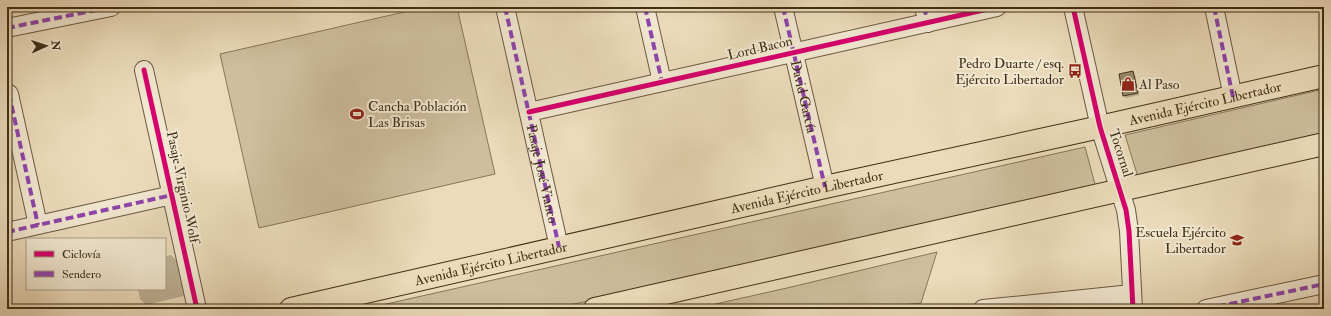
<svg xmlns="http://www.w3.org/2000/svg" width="1331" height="316" viewBox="0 0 1331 316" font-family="'IM FELL Double Pica',serif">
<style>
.green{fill:#cebe9e;stroke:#87765a}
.shadow{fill:#0003}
.building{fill:#99886c;stroke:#402f17}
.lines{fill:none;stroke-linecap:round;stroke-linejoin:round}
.minor-casing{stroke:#6b5a40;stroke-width:20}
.major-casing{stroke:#402f17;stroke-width:24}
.minor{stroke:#f2e8d2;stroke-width:18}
.major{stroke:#ebdbba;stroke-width:22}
.quiet{stroke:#8e44ad;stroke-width:4;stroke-dasharray:8 4;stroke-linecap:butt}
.cycleway-casing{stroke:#f2e8d2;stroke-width:8}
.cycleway{stroke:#d6006c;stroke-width:5}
.labels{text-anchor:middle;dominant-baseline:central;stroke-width:4;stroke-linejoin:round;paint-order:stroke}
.street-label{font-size:14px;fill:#402f17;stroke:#f2e8d2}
.poi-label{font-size:14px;fill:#402f17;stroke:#f2e8d2;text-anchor:end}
</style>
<rect width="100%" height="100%" fill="#ebdbba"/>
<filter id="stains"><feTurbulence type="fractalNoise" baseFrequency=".005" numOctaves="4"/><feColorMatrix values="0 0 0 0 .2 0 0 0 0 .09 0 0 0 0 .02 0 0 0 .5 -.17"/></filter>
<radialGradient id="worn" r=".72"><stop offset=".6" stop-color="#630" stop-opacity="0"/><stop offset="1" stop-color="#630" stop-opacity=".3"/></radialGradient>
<path class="green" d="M426,7h31l38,167 -236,54 -39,-174z
M1324,89v46l-186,42 -13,-42z
M1085,147l11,41 -544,121h-188z
M937,252l-16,51 -58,6h-170l94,-21z"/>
<path class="shadow" d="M1133,72l2,2 4,21 -13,3 -2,-2z
M171,255l6,6 7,35 -38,9 -6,-6 -2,-10h27v-33z"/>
<path class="building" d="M1133,71l5,22 -15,3 -4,-22z"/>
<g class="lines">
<defs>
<g id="minor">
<path id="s1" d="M505,7l54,240"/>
<path d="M645,7l17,75"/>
<path d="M783,7l42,180"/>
<path d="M924,7l4,16"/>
<path d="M1073,7l27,120 26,83 3,21 4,78"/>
<path d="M1214,7l19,90"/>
<path d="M7,28l104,-21"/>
<path d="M144,70l53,239"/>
<path d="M9,94l29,131"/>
<path d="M529,112l468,-105"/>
<path d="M7,232l165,-37"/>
<path d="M983,309l149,-15"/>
<path d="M1206,309l118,-25"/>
</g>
<g id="major">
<path id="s2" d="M291,309l534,-122 257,-56 242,-55"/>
<path d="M595,309l729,-165"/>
</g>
</defs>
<use href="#minor" class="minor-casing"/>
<use href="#major" class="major-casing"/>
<use href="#minor" class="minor"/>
<use href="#major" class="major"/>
<g class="quiet">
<path d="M505,7l54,240"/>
<path d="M645,7l17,75"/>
<path id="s3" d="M783,7l42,180"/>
<path d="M924,7l4,16"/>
<path d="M1214,7l19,90"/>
<path d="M7,28l104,-21"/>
<path d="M9,94l29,131"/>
<path d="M7,232l165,-37"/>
<path d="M1206,309l118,-25"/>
</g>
<defs>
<path id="cycleway" d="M1073,7l27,120 26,83 3,21 4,78
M144,70l53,239
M529,112l468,-105"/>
</defs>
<use href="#cycleway" class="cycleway-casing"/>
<use href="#cycleway" class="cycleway"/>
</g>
<defs>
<symbol id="bus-bare" viewBox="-9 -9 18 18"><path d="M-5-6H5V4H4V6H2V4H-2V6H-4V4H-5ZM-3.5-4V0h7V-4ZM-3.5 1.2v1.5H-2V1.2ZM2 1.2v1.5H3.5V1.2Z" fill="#8f2418" stroke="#f2e8d2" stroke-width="2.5" paint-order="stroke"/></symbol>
<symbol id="shop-bare" viewBox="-9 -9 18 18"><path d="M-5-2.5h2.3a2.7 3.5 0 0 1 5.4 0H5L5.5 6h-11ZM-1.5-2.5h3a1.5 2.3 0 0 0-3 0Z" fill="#8f2418" stroke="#f2e8d2" stroke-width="2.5" paint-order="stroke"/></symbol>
<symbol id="stadium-bare" viewBox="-9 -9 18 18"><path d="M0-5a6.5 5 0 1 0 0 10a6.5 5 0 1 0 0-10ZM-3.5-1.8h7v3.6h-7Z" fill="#8f2418" stroke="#f2e8d2" stroke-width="2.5" paint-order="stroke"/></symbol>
<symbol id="school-bare" viewBox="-9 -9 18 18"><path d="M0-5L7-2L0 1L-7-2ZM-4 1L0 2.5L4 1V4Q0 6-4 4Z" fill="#8f2418" stroke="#f2e8d2" stroke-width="2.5" paint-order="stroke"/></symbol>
</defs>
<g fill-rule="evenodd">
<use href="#bus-bare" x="1065" y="61" width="20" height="20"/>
<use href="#shop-bare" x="1118" y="74" width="20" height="20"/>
<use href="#stadium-bare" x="347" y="104" width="20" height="20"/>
<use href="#school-bare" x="1227" y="230" width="20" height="20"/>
</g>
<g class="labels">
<g class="street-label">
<text transform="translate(760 48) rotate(-13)">Lord Bacon</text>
<text stroke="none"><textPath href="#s3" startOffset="92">David García</textPath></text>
<text stroke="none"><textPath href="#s2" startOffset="937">Avenida Ejército Libertador</textPath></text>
<text transform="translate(1121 153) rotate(72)">Tocornal</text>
<text stroke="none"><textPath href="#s1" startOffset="171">Pasaje José Vianco</textPath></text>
<text transform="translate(183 187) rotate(78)">Pasaje Virginio Wolf</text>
<text stroke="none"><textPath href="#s2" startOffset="529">Avenida Ejército Libertador</textPath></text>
<text stroke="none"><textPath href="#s2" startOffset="205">Avenida Ejército Libertador</textPath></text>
</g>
<g class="poi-label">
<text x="1064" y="63">Pedro Duarte / esq.<tspan x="1064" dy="16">Ejército Libertador</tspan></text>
<text x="1139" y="84" text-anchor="start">Al Paso</text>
<text x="368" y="106" text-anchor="start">Cancha Población<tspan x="368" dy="16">Las Brisas</tspan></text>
<text x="1226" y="232">Escuela Ejército<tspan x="1226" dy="16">Libertador</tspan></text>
</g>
</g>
<rect width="1331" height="316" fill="none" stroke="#ebdbba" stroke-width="24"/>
<rect x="8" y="8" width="1315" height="300" fill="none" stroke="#402f17" stroke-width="2"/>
<rect x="12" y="12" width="1307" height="292" fill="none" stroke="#402f17"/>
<rect x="26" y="238" width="140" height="52" fill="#f2e8d2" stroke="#ab9e87"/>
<rect x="34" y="251" width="20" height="6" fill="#d6006c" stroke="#ab9e87"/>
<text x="62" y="258" font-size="12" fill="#402f17">Ciclovía</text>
<rect x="34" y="271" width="20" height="6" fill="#8e44ad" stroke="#ab9e87"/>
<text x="62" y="278" font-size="12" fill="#402f17">Sendero</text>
<g transform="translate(46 46) rotate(87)" stroke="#f2e8d2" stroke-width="3" paint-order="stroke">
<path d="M0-3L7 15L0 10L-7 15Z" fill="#402f17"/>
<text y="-6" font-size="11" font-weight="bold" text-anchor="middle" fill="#402f17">N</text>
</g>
<rect width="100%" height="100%" filter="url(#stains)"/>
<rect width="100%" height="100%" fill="url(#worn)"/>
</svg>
